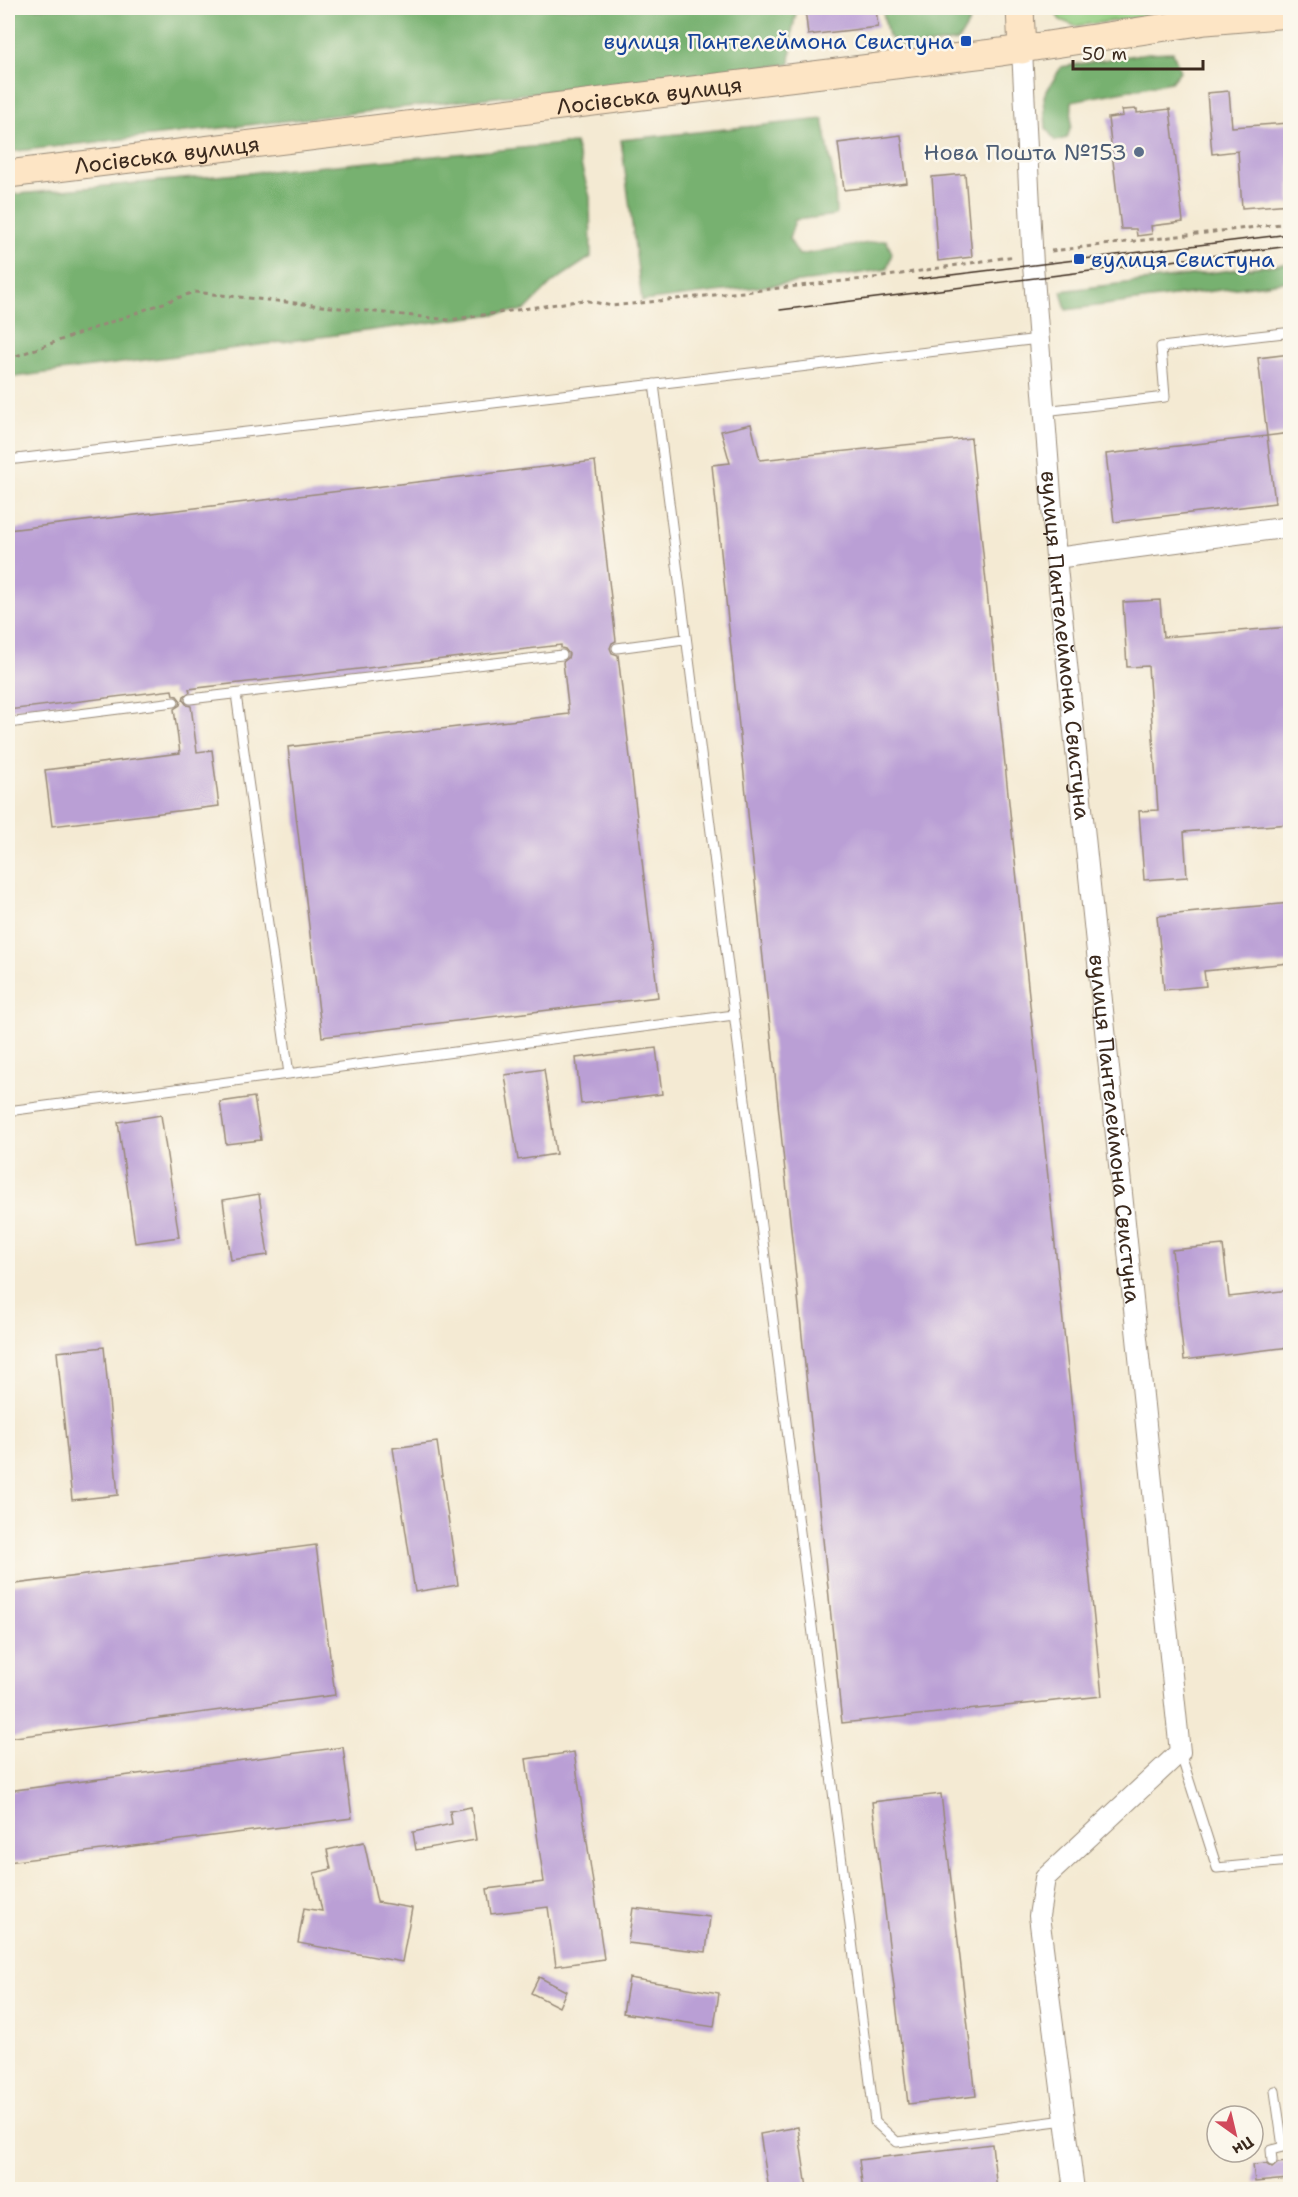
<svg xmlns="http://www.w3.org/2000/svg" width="1298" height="2197" viewBox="0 0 1298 2197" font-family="'Shantell Sans',sans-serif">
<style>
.green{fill:#94ce82;stroke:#687c50;stroke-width:1.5}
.forest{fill:#77b170;stroke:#596e47;stroke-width:1.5}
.building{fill:#ba9fd5}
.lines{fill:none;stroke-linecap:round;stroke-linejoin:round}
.lane-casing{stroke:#988a78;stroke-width:11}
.street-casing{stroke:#988a78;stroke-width:22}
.secondary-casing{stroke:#988a78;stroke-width:29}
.path{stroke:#988a78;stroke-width:3;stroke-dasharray:4.5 4.5;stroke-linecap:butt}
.lane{stroke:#fff;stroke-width:9}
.street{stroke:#fff;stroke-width:20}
.secondary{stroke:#fde5c5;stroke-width:27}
.tram{stroke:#3b2a1e;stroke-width:1.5}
.transit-dot{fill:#1a4fb4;stroke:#fbf7ec;stroke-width:2}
.service-dot{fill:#5c6f8a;stroke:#fbf7ec;stroke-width:2}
.labels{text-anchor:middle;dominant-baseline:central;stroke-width:5;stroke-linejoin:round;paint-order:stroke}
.transit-label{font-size:22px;fill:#164399;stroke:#fbf7ec;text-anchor:end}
.street-label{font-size:22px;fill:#3b2a1e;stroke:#fbf7ec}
.service-label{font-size:22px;fill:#4e5e75;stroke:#fbf7ec;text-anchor:end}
</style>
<rect width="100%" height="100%" fill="#fbf7ec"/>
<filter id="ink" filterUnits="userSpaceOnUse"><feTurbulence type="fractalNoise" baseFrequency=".0167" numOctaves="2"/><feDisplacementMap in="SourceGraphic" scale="12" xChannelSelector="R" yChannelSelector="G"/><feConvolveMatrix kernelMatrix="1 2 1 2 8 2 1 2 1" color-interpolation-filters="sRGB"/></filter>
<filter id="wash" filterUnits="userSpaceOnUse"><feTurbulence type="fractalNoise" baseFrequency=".008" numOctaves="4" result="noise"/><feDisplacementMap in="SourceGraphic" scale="24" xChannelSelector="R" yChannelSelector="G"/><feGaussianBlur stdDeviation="1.35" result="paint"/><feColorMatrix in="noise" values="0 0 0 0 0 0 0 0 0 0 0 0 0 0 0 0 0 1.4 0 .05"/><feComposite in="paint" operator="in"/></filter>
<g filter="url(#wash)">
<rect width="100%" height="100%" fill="#f4ead3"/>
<path class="green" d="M1052,8h105l6,7 -88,11 -15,-6z"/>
<path class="forest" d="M8,8h789l-5,24 -2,32 -782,88z
M882,8h88v13l-12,20 -54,7 -16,-12z
M1173,52l7,19 -9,11 -99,19 -1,25 -4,12 -12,3 -9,-13 -2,-32 17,-29 87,-14z
M823,119l12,67 1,29 -41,5 -6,19 10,16 87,-15 6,13 -5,16 -71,11 -174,21 -21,-161z
M575,143l15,54 1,60 -38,25 -28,28 -517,68v-183z
M1290,263v18l-224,29 -5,-19z"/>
<g id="blocks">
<path class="building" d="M805,8h71l2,19 -70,8z
M1229,91l3,36 58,-4v81l-48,4 -4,-57 -26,3 -5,-61z
M1137,109v4l33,-4 13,113 -32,4 1,8 -15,2 -1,-7h-15l-13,-111 15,-2 -1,-6z
M901,135l6,48 -63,7 -6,-47z
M965,174l7,83 -34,4 -6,-84z
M1290,354v79l-23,3 -9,-78z
M751,424l9,36 211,-22 131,1258 -260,27 -130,-1258 18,-2 -9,-32z
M1267,436l8,67 -161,19 -8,-68z
M595,461l21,180 -4,2 -2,5 2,5 6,2 40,342 -336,40 -34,-290 281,-33 -6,-52 5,-4 1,-4 -4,-5 -4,-1v-3l-372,44 1,3 -6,4 -1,4 4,5 4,1 6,46 15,-2 7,56 -167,20 -7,-56 135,-17 -6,-44 6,-4 1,-4 -4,-5 -4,-1 -1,-5 -164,20v-180z
M1160,600l3,37 127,-10v197l-106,8 3,45 -43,3 -5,-69 19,-1 -10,-144 -21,1 -4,-65z
M1290,903v60l-86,8 2,15 -42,4 -7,-74z
M656,1048l6,46 -81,10 -5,-46z
M544,1069l12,85 -38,6 -13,-85z
M254,1097l7,43 -35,4 -6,-42z
M161,1115l18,122 -44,6 -17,-121z
M259,1194l9,61 -37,5 -8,-60z
M1223,1245l6,52 61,-7v57l-106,13 -12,-110z
M104,1347l14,148 -46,5 -15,-148z
M437,1442l21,143 -43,7 -22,-144z
M316,1545l19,150 -327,43v-153z
M343,1747l9,71 -344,44v-71z
M574,1752l30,207 -48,7 -8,-59 -57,7 -4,-25 57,-7 -18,-123z
M941,1794l35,302 -68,8 -36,-302z
M471,1807l5,33 -60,10 -3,-18 39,-8 -2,-13z
M364,1842l13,60 35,6 -10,54 -104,-19 6,-35 18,3 -8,-38 17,-4 -4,-19z
M633,1908l77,9 -4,35 -78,-9z
M539,1977l27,14 -7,16 -28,-14z
M629,1978l90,15 -5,34 -91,-14z
M798,2127l9,61 -38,2 -9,-56z
M992,2144l5,46h-134l-4,-30z
M1287,2162l2,17 -34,3 -2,-17 13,-1 6,4 6,-5z"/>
</g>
</g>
<g filter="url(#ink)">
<use href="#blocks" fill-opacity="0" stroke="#988a78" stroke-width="1.5"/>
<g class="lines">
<defs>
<path id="lane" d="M654,384l221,1738 22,20 168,-22
M1044,411l121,-14 -4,-50 123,-14
M8,460l1031,-121
M617,648l67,-9
M236,694l53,380
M190,699l372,-44
M8,723l166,-21
M8,1111l726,-96
M1180,1752l37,116 73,-7
M1275,2091l8,56h7
M1272,2161l-1,-11 12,-3"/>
<g id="street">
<path id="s1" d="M1022,50l11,215 23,293 124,1194 -135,126 -6,38 35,274"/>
<path d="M1056,558l234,-31"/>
</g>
<g id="secondary">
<path d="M1020,8l2,42"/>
<path id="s2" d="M8,174l993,-122 205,-31 84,-7"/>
</g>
</defs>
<use href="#lane" class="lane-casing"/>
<use href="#street" class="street-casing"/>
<use href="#secondary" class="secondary-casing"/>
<path class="path" d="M1051,251l239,-28
M8,359l186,-67 255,28 135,-20 28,6 270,-29 133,-21"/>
<use href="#lane" class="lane"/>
<use href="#street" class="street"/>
<use href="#secondary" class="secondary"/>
<path class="tram" d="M918,279l372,-45
M780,310l510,-64"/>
</g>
</g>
<g class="transit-dot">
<rect x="960" y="35" width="12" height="12" rx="3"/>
<rect x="1073" y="253" width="12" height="12" rx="3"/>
</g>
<circle class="service-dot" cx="1139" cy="152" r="6"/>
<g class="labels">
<g class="transit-label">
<text x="954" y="41">вулиця Пантелеймона Свистуна</text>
<text x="1091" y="259" text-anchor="start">вулиця Свистуна</text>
</g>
<g class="street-label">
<text stroke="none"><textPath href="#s2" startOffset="646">Лосівська вулиця</textPath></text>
<text stroke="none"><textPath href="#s2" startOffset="160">Лосівська вулиця</textPath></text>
<text stroke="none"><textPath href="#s1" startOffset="597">вулиця Пантелеймона Свистуна</textPath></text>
<text stroke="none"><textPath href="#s1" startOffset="1083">вулиця Пантелеймона Свистуна</textPath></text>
</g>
<g class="service-label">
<text x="1127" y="152">Нова Пошта №153</text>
</g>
</g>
<rect width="1298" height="2197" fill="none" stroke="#fbf7ec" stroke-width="30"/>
<g transform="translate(1235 2134) rotate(146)"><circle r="28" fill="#fbf7ec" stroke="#aea59a" stroke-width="1.5"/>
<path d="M0-4.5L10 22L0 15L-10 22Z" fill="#d1495b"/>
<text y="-9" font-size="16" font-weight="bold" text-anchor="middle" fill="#3b2a1e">Пн</text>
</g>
<path d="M1073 60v9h130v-9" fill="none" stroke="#3b2a1e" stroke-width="3"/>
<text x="1082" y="60" font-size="18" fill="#3b2a1e" stroke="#fbf7ec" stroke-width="4.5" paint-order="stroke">50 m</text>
</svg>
